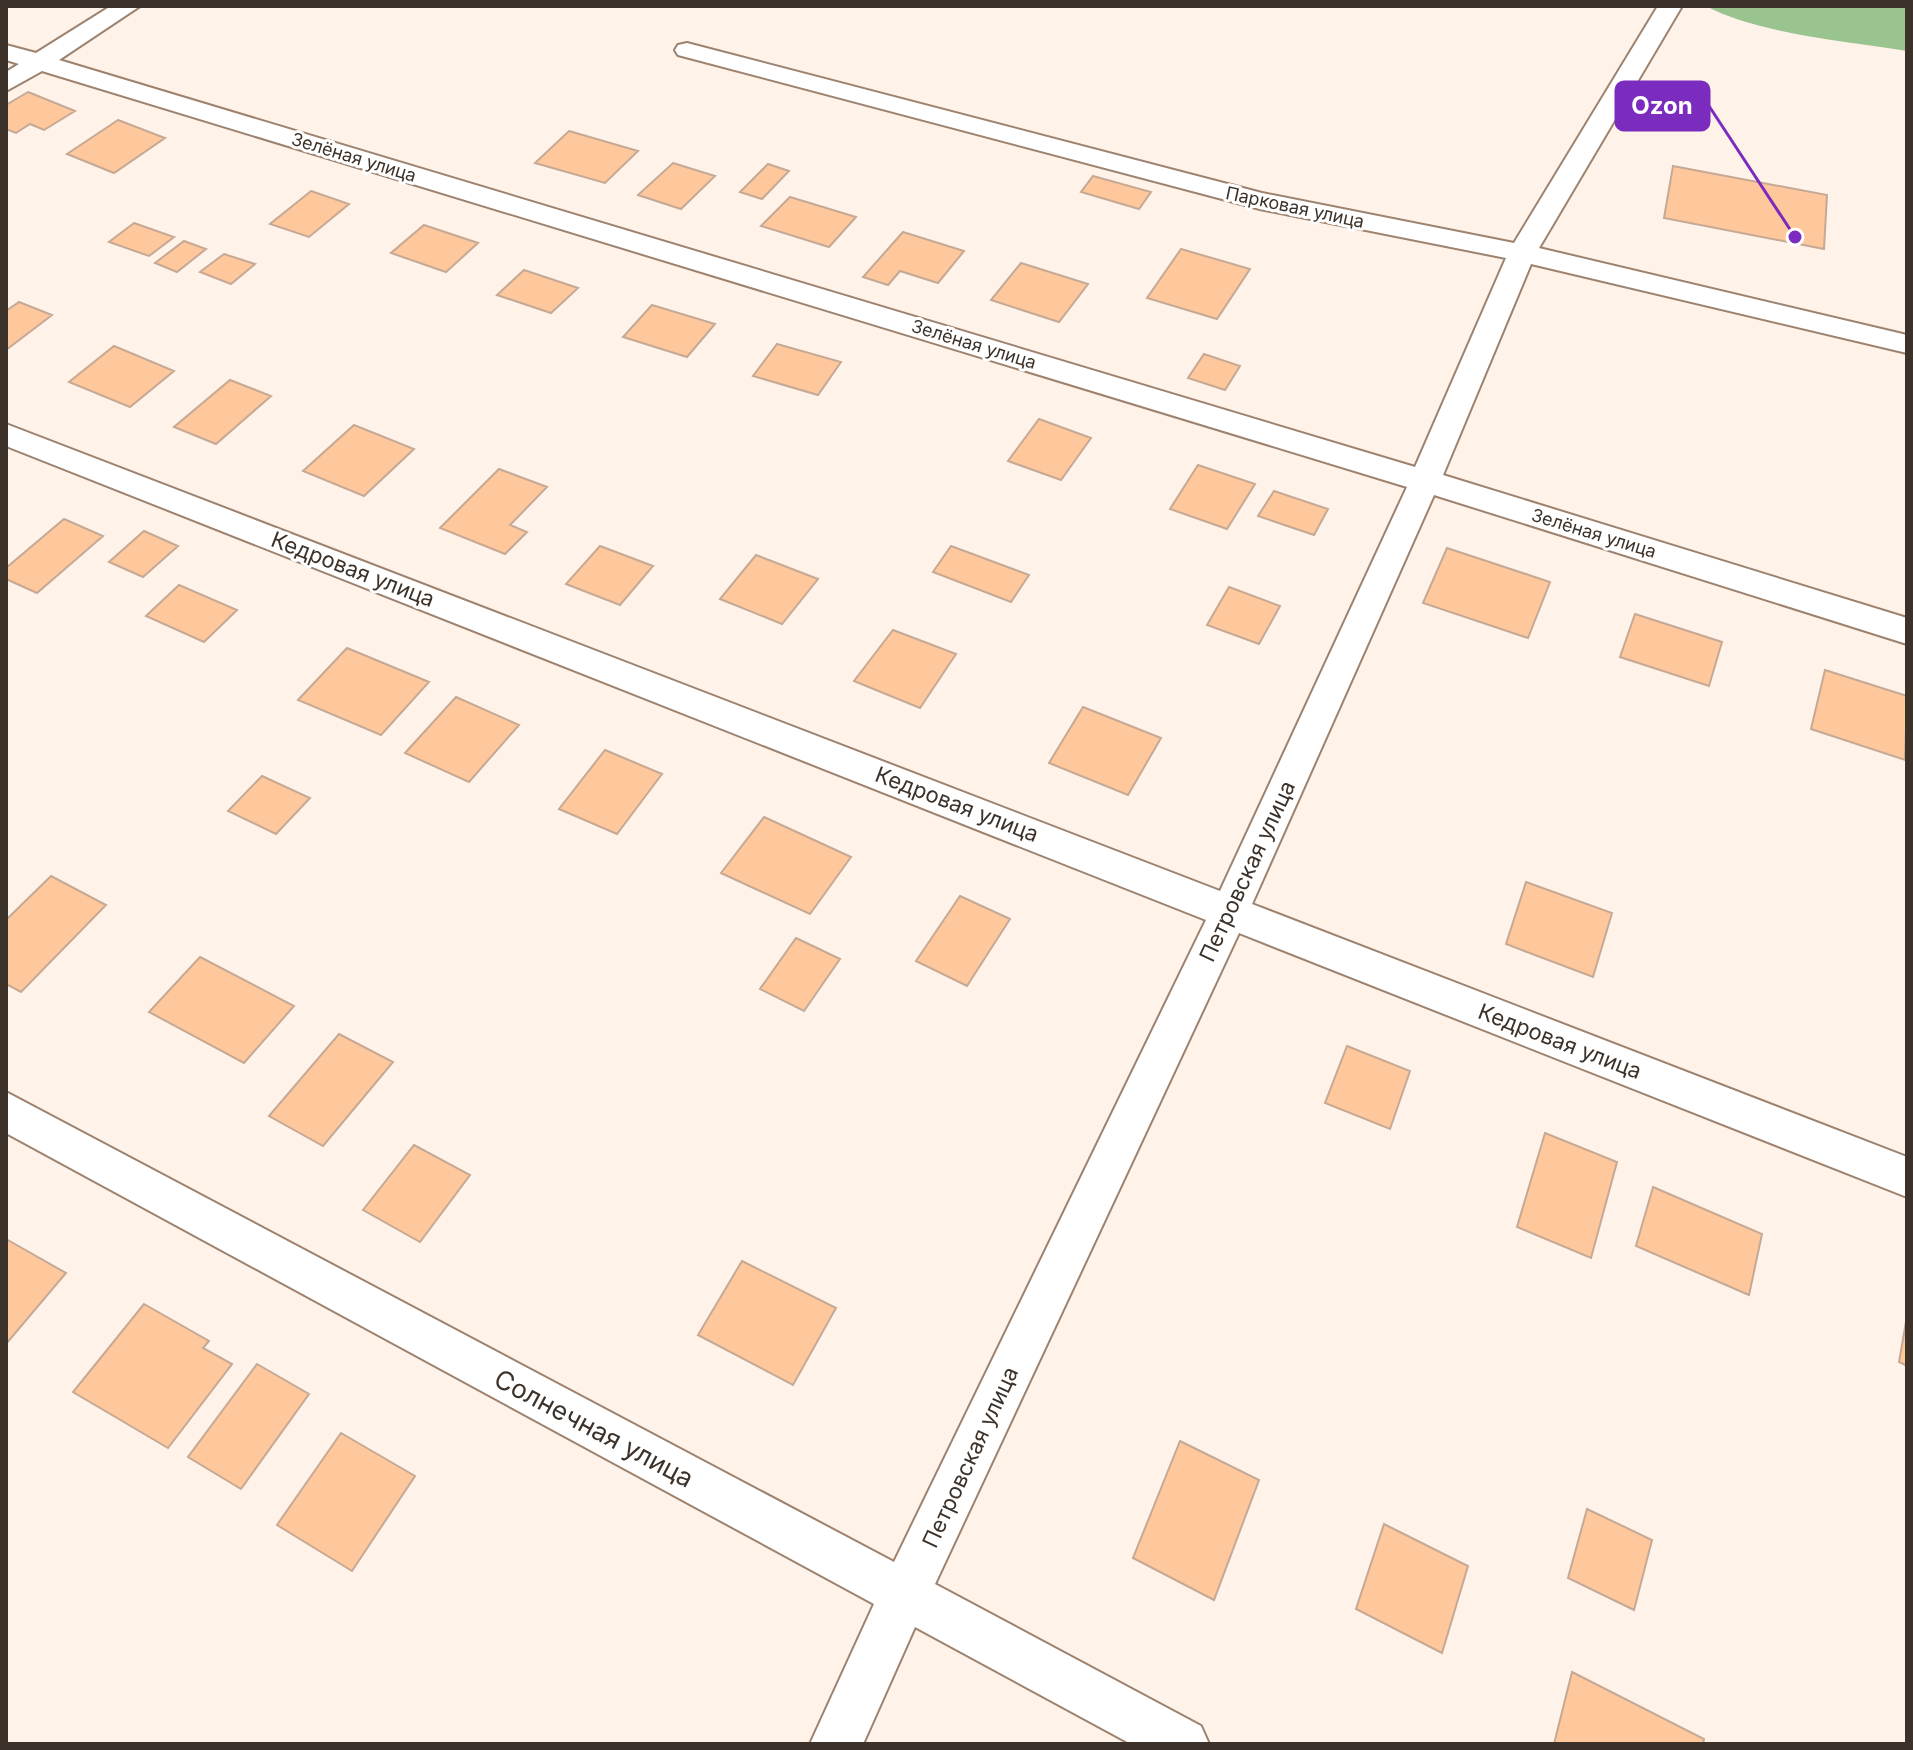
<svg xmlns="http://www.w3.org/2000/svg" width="1913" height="1750" viewBox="0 0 1913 1750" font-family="Inter,sans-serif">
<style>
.forest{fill:#99c490}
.building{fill:#ffc79c;stroke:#c5a994;stroke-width:2}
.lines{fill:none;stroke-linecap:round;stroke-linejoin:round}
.minor-casing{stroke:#9d826e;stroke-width:4}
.minor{fill:#fff;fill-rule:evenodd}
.labels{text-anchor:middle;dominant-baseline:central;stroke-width:6;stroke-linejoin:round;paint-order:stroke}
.far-street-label{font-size:18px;fill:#3d3229;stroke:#fff}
.street-label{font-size:22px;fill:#3d3229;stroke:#fff}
.near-street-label{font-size:26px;fill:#3d3229;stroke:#fff}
.leader{fill:none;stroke:#7b2cbf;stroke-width:3}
.callout-dot{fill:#7b2cbf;stroke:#fff;stroke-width:3}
.callout{fill:#7b2cbf;stroke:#7b2cbf;stroke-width:3}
.callout-label{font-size:24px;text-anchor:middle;font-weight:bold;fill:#fff}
</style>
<rect width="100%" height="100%" fill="#fef2e9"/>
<path class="forest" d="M1706,6h201v45c-60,-10 -149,-17 -201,-45z"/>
<path class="building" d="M28,92l47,19 -31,19 -14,-6 -14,9 -10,-4v-24z
M118,120l47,18 -51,35 -47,-19z
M569,131l69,20 -33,32 -70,-20z
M673,163l42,13 -34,33 -43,-14z
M768,164l21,7 -27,28 -22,-7z
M1673,166l154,29 -3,54 -160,-31z
M1093,176l58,16 -12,17 -58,-17z
M311,191l38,13 -40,33 -39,-13z
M790,197l66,20 -27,30 -68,-21z
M134,223l40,14 -25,19 -40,-14z
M424,225l54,18 -32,29 -55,-19z
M903,232l61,19 -26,32 -38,-12 -12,14 -25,-8z
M184,241l22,8 -29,23 -22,-9z
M1181,249l69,20 -33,50 -70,-21z
M224,254l31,10 -24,20 -31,-12z
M1021,263l67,21 -29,38 -68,-22z
M524,270l54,18 -27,25 -54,-18z
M19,302l33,13 -46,35v-39z
M652,305l63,19 -28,33 -64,-20z
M777,344l64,18 -23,33 -65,-19z
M114,346l60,25 -44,36 -61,-25z
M1204,354l36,12 -15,24 -37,-12z
M230,380l41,16 -55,48 -42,-17z
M1039,419l52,19 -30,42 -53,-19z
M354,425l60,24 -50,47 -61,-25z
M1198,465l57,19 -28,45 -57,-20z
M499,469l48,18 -37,38 17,7 -22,22 -65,-26z
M1274,491l54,18 -14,26 -56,-19z
M64,519l39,17 -66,57 -31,-14v-11z
M144,531l34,15 -35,31 -34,-15z
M600,546l53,20 -33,39 -54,-21z
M951,546l78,29 -18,27 -78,-30z
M1447,548l103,34 -22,56 -105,-35z
M756,555l62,24 -36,45 -62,-25z
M179,585l58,25 -33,32 -58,-26z
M1229,587l51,19 -21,38 -52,-19z
M1635,614l87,28 -13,44 -89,-29z
M893,630l63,24 -36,54 -66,-27z
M347,648l82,34 -48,53 -83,-35z
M1825,670l82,26 -2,64 -94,-31z
M456,697l63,28 -50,57 -64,-29z
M1083,707l78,31 -33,57 -79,-32z
M605,750l57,24 -45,60 -58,-25z
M262,776l48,22 -34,36 -48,-23z
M764,817l87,40 -41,57 -89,-41z
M51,876l55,29 -85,87 -15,-8v-64z
M1526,882l86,31 -19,64 -87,-33z
M960,896l50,23 -43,67 -51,-25z
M796,938l44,21 -36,52 -44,-22z
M200,957l94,49 -50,57 -95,-51z
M339,1034l54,28 -70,84 -54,-30z
M1347,1046l63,25 -20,58 -65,-26z
M1545,1133l72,29 -26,96 -74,-31z
M414,1145l56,30 -50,67 -57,-32z
M1653,1187l109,47 -13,61 -113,-49z
M6,1239l60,34 -60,71z
M742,1261l94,47 -43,77 -95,-50z
M144,1304l65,37 -6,7 29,16 -64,84 -95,-56z
M1907,1316v50l-8,-4z
M257,1364l52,30 -68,95 -53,-32z
M341,1433l74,43 -63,95 -75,-46z
M1180,1441l79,39 -45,120 -81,-42z
M1587,1509l65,31 -18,70 -66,-32z
M1384,1524l84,42 -26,87 -86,-44z
M1572,1672l132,67 -1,5h-149z"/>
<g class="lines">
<defs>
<path id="minor" d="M111,6h29l-81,54 1356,407 91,-209 -246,-49 -582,-154 -3,-5 3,-5 9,-2 575,150 252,50 144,-237h24l-143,242 368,87v18l-376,-89 -88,211 464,143v26l-473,-149 -182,409 655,253v40l-668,-264 -304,651 266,142 8,18h-78l-216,-117 -52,117h-53l64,-140 -868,-471v-41l888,470 312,-642 -1200,-474v-22l1214,467 187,-404 -1365,-416 -36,20v-19l13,-8 -13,-4v-15l30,8z"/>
</defs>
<use href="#minor" class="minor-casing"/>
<use href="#minor" class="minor"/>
</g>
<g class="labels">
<g class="far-street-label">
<text transform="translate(354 157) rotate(17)">Зелёная улица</text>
<text transform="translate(1295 207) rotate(12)">Парковая улица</text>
<text transform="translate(974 344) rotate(17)">Зелёная улица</text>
<text transform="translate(1594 533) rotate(17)">Зелёная улица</text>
</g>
<g class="street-label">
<text transform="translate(353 569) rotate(21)">Кедровая улица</text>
<text transform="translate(957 804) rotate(21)">Кедровая улица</text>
<text transform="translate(1247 871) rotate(-65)">Петровская улица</text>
<text transform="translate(1560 1041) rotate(21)">Кедровая улица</text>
<text transform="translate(970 1457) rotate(-65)">Петровская улица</text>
</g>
<g class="near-street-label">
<text transform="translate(594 1428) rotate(28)">Солнечная улица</text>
</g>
</g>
<path class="leader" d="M1795 237L1709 106"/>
<circle class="callout-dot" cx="1795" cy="237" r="8"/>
<rect class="callout" x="1616" y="82" width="93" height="48" rx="8"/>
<g class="callout-label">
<text x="1662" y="114">Ozon</text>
</g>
<rect width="1913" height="1750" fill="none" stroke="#3d3229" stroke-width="16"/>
</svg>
